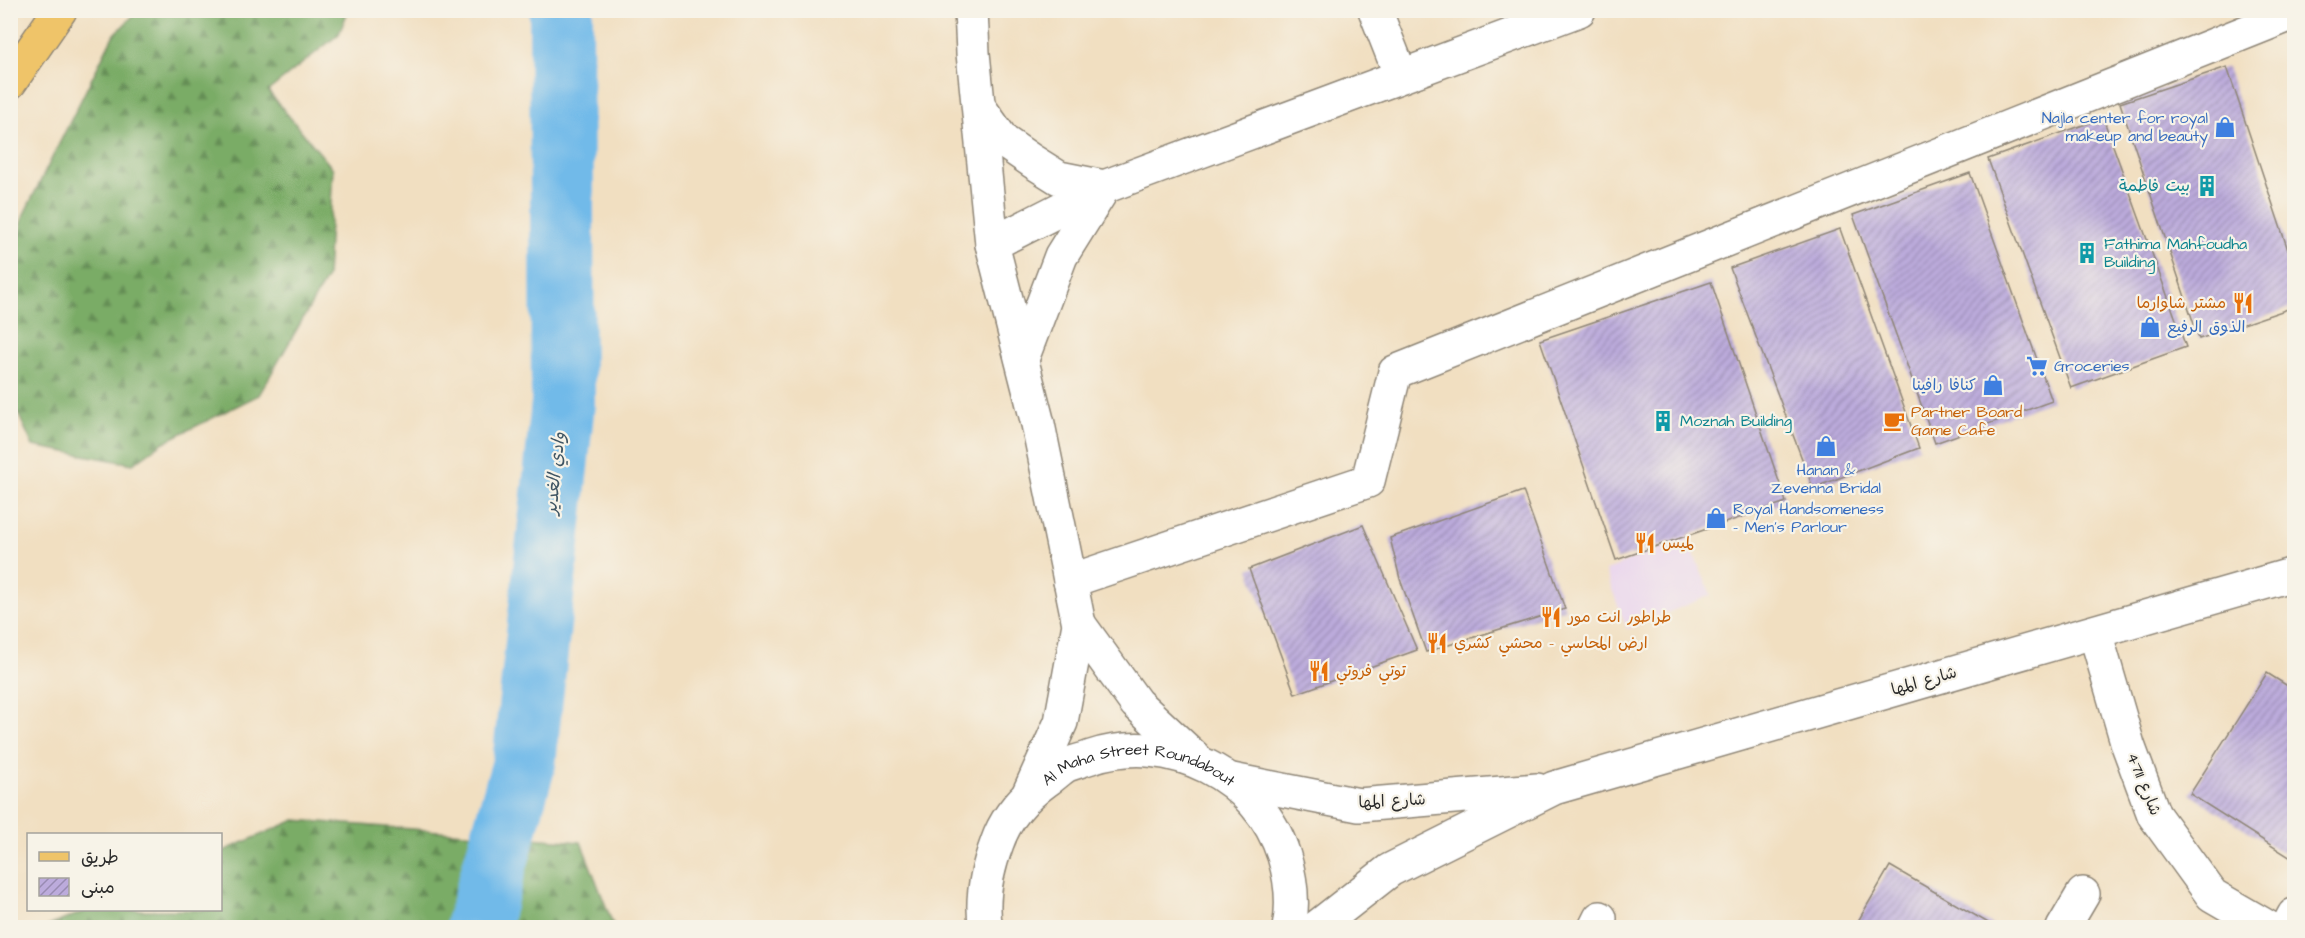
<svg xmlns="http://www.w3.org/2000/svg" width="2305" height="938" viewBox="0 0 2305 938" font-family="'Architects Daughter','Playpen Sans Arabic',sans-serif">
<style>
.built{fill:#e8d2ee}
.forest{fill:url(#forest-firs);stroke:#526c48;stroke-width:1.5}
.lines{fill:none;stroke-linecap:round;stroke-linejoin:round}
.river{stroke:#71bae9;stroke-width:64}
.building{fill:url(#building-hatch)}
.minor-casing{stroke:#8e8576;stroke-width:36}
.major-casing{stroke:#8e8576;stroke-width:36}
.minor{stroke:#fff;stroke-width:33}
.major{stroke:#efc469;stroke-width:33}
.labels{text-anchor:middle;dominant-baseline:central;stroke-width:4.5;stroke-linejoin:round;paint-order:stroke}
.shop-label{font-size:16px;fill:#366cbe;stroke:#f7f3e8;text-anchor:start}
.culture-label{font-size:16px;fill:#0d838f;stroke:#f7f3e8;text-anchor:start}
.food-label{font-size:16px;fill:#c56008;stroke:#f7f3e8;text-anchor:start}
.street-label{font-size:16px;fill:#2b2b2b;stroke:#f7f3e8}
.water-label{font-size:18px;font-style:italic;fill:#405664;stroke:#f7f3e8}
</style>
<defs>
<pattern id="forest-firs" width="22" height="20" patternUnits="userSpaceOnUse" patternTransform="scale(1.5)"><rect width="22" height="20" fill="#7aac66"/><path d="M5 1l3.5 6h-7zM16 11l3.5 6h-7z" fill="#648c54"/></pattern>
<pattern id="building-hatch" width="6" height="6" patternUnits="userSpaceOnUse" patternTransform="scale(1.5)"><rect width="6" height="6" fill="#bcabdc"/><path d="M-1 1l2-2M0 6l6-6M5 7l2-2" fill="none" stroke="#998bb3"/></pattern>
</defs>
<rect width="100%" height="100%" fill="#f7f3e8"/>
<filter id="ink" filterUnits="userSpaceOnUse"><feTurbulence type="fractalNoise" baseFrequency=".0167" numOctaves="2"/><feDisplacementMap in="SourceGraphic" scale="12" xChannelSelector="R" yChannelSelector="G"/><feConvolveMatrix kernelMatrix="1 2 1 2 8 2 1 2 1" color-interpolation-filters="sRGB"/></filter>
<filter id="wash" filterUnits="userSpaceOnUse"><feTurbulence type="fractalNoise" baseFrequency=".008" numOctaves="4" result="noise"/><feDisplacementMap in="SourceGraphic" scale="24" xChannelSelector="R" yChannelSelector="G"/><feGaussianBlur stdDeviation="1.35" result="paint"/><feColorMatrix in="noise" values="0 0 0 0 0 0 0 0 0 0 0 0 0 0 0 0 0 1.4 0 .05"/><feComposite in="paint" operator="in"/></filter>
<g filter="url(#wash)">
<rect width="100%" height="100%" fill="#f1dfc1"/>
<path class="built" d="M1686,536l25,59 -84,34 -22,-58z"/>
<path class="forest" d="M139,10l209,1 -9,23 -71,57 65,78 -6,108 -68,118 -95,47 -31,22 -100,-18 -22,-48v-134l13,-50 89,-178z
M295,820l286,22 33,85h-568l42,-17h132l1,-58z"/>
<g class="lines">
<path class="river" d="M477,928l47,-165 39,-360 -2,-393"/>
</g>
<g id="blocks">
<path class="building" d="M2227,67l67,201v39l-95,32 -79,-236z
M2103,118l83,229 -115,41 -83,-229z
M1970,173l82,228 -117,42 -82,-228z
M1840,229l79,219 -106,40 -83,-220z
M1711,282l75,220 -170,58 -76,-220z
M1523,491l42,118 -139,43 -26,-73 -10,-41z
M1363,525l54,125 -122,44 -46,-125z
M2267,673l27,17v170l-104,-66z
M1890,866l107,62h-143z"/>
</g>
</g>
<g filter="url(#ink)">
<use href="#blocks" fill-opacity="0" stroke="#8e8576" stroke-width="1.5"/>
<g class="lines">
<defs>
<g id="minor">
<path d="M971,10l2,43 19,191 46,180 41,200 -18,98 -32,71"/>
<path d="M1375,10l26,66"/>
<path d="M979,107l24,34 29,20 27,17 45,9 -43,69 -39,103"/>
<path d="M992,244l112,-57 475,-177"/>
<path d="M1070,581l298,-100 27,-109 899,-359"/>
<path d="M1079,624l57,79 59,55"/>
<path d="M2095,632l33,113 26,70 58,80 57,33"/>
<path d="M1232,780l127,25 178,-15"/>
<path id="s1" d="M986,928c-6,-29 1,-58 11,-85 9,-26 28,-47 50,-63 6,-4 12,-10 18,-14 8,-4 18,-6 26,-9 79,-26 168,19 193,99 7,23 10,47 5,72"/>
<path d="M1316,928l74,-58 164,-82 740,-214"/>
<path d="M1595,928l5,-10"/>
<path d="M2063,928l20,-34"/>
<path d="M2287,928l7,-13"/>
</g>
<path id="major" d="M10,82l50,-72"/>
</defs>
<use href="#minor" class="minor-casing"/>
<use href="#major" class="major-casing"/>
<use href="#minor" class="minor"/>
<use href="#major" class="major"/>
</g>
</g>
<defs>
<symbol id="shop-bare" viewBox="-9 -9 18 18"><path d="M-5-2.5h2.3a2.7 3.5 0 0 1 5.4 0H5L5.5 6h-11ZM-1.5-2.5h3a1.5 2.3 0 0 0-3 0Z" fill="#3f7fe0" stroke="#f7f3e8" stroke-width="2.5" paint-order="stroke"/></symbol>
<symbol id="building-bare" viewBox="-9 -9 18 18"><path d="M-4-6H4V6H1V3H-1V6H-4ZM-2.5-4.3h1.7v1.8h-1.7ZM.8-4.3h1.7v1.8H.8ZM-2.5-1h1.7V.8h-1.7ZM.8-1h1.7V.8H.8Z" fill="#0f9aa8" stroke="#f7f3e8" stroke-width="2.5" paint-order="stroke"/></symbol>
<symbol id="restaurant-bare" viewBox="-9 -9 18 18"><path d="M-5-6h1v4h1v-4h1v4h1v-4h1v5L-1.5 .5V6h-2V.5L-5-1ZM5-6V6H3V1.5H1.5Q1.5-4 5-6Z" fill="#e8710a" stroke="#f7f3e8" stroke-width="2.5" paint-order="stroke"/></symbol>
<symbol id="supermarket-bare" viewBox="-9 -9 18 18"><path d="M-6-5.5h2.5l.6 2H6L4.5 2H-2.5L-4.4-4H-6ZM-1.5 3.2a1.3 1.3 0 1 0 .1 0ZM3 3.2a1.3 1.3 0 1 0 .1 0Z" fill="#3f7fe0" stroke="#f7f3e8" stroke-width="2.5" paint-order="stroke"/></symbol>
<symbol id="cafe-bare" viewBox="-9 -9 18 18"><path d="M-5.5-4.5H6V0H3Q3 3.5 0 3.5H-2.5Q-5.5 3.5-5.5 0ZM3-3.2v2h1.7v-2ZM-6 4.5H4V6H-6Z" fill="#e8710a" stroke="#f7f3e8" stroke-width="2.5" paint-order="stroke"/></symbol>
</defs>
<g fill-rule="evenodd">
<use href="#shop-bare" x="2210" y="112" width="30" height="30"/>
<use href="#building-bare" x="2192" y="171" width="30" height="30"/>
<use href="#building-bare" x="2072" y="238" width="30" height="30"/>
<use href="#restaurant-bare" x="2228" y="288" width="30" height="30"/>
<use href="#shop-bare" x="2135" y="312" width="30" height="30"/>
<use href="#supermarket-bare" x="2022" y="351" width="30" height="30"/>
<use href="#shop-bare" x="1978" y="370" width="30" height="30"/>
<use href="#building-bare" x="1648" y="406" width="30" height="30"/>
<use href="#cafe-bare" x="1879" y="406" width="30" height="30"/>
<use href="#shop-bare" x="1811" y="431" width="30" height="30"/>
<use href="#shop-bare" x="1701" y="503" width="30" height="30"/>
<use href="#restaurant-bare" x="1630" y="528" width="30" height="30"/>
<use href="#restaurant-bare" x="1536" y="602" width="30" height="30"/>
<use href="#restaurant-bare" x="1422" y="628" width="30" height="30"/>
<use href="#restaurant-bare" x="1304" y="656" width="30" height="30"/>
</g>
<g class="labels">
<g class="shop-label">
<text x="2208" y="118" text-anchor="end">Najla center for royal<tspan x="2208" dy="18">makeup and beauty</tspan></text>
<text x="2167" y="327">الذوق الرفيع</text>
<text x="2054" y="366">Groceries</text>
<text x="1976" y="385" text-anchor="end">كنافا رافينا</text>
<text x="1826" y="470" text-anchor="middle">Hanan &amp;<tspan x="1826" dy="18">Zevenna Bridal</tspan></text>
<text x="1733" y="509">Royal Handsomeness<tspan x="1733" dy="18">- Men's Parlour</tspan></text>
</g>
<g class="culture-label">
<text x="2190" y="186" text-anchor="end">بيت فاطمة</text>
<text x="2104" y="244">Fathima Mahfoudha<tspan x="2104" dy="18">Building</tspan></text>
<text x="1680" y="421">Moznah Building</text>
</g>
<g class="food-label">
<text x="2226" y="303" text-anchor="end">مشتر شاوارما</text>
<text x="1911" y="412">Partner Board<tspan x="1911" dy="18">Game Cafe</tspan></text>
<text x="1662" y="543">لميس</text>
<text x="1568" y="617">طراطور انت مور</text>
<text x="1454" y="643">ارض المحاسي - محشي كشري</text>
<text x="1336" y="671">توتي فروتي</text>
</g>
<g class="street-label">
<text transform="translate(1924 681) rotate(-16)">شارع المها</text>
<text transform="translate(2144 784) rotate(68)">4711 شارع</text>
<text stroke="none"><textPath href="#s1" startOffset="267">Al Maha Street Roundabout</textPath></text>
<text transform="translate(1392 801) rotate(-3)">شارع المها</text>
</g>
<g class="water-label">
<text transform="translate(555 473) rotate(-84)">وادي الغدير</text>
</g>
</g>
<rect width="2305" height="938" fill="none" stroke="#f7f3e8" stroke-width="36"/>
<rect x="27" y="833" width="195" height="78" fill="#f7f3e8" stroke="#a5a39c" stroke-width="1.5"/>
<rect x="39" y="852" width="30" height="9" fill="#efc469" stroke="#a5a39c" stroke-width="1.5"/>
<text x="81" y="863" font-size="18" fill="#2b2b2b">طريق</text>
<rect x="39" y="878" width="30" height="18" fill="url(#building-hatch)" stroke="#a5a39c" stroke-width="1.5"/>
<text x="81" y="893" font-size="18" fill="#2b2b2b">مبنى</text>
</svg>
